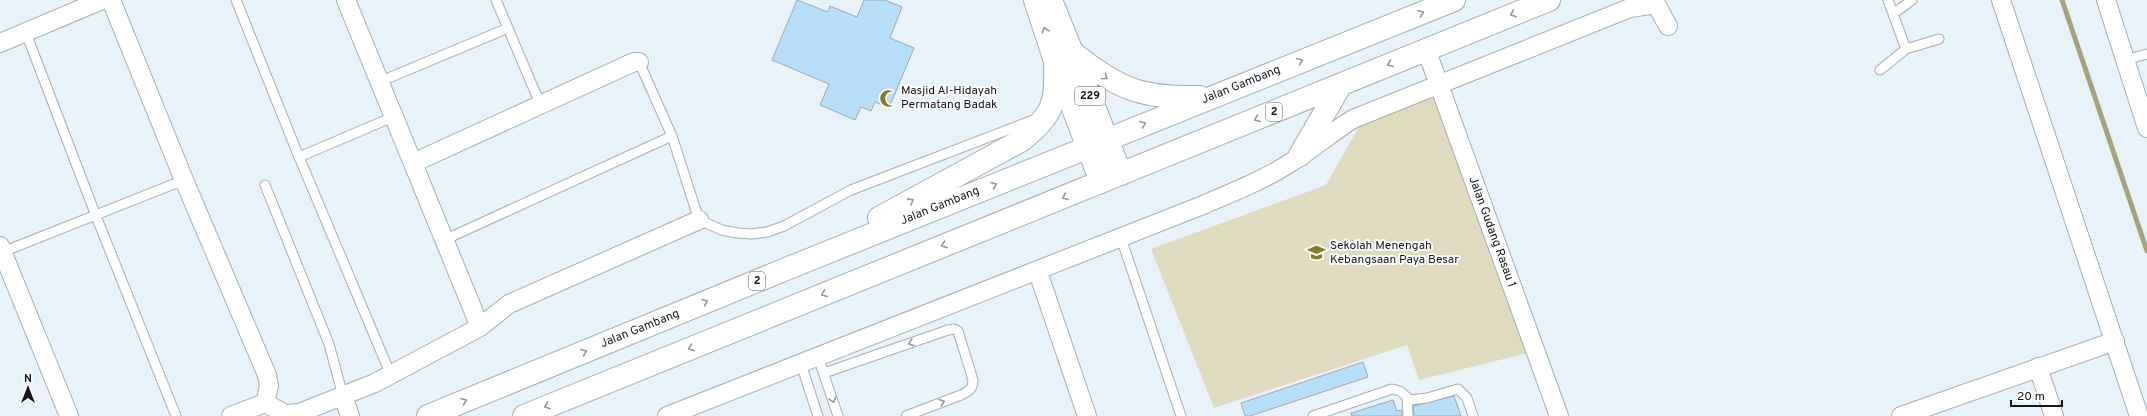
<svg xmlns="http://www.w3.org/2000/svg" width="2147" height="416" viewBox="0 0 2147 416" font-family="Overpass,sans-serif">
<style>
.green{fill:#dedbbf}
.lines{fill:none;stroke-linecap:round;stroke-linejoin:round}
.stream{stroke:#a9a37b;stroke-width:5}
.building{fill:#b6def9;stroke:#9fa9b0}
.lane-casing{stroke:#a5afb5;stroke-width:11}
.street-casing{stroke:#a5afb5;stroke-width:20}
.primary-casing{stroke:#a5afb5;stroke-width:24}
.highway-casing{stroke:#a5afb5;stroke-width:24}
.lane{stroke:#fff;stroke-width:9}
.street{stroke:#fff;stroke-width:18}
.primary{stroke:#fff;stroke-width:22}
.highway{stroke:#fff;stroke-width:22}
.oneway{stroke:#959798}
.labels{text-anchor:middle;dominant-baseline:central;stroke-width:4;stroke-linejoin:round;paint-order:stroke}
.shield{fill:#fdfdfd;stroke:#595c5e;stroke-width:1}
.shield-label{font-size:11px;font-weight:bold;fill:#13171a}
.street-label{font-size:12px;fill:#13171a;stroke:#fdfdfd}
.poi-label{font-size:12px;fill:#13171a;stroke:#fdfdfd;text-anchor:start}
</style>
<rect width="100%" height="100%" fill="#e7f2f9"/>
<path class="green" d="M1437,97l91,256 -109,27 -12,-35 -193,63 -63,-159 175,-64 36,-64z"/>
<g class="lines">
<path class="stream" d="M2062,0l85,251"/>
</g>
<path class="building" d="M797,0l31,12 2,-6 27,11 7,-17h21l17,7 -12,31 24,10 -25,60 -14,-6 -4,9 -10,-4 -6,13 -35,-15 9,-21 -57,-24z
M1363,362l5,15 -118,39h-5l-4,-13z
M1454,396l7,20h-47l-1,-10z
M1393,400l4,11 5,-1v6h-50l-1,-3z"/>
<g class="lines">
<defs>
<path id="lane" d="M236,0l63,157 91,216
M496,0l45,106
M1888,0l18,49 33,-10
M1893,14l19,-14
M26,33l70,183 80,200
M2125,60l22,-6
M639,62l33,74 27,84 23,10 15,3 15,1 15,-2 17,-6 67,-36 185,-71
M1880,70l26,-21
M379,82l129,-54
M299,157l94,-40
M265,185l64,159 14,52
M1121,238l60,178
M444,240l228,-104
M0,253l184,-73
M818,357l20,59
M801,364l17,52
M824,373l124,-43 6,-1 4,2 15,49c0,9 -4,11 -12,15l-55,21
M1407,397l1,19
M1313,416l79,-27 8,2 10,9 17,-2 31,-9 9,9 6,18"/>
<path id="street" d="M111,0l73,180 83,195 2,11 -4,17 -34,13
M346,0l134,327
M2001,0l138,416
M2106,0l41,128
M0,43l102,-43
M1426,49l133,367
M413,163l221,-101h5
M0,246l69,170
M1038,272l49,144
M2038,367l16,49
M343,396l7,20
M265,403l20,11 14,-1 76,-30 105,-56 29,-23 190,-84
M667,416l536,-211c30,-13 59,-24 87,-42 21,-13 41,-30 63,-44l277,-111 26,-4 12,22
M1901,416l214,-75"/>
<path id="primary" d="M1035,0l20,61 46,121
M1051,0l70,174"/>
<path id="highway" d="M1073,53c48,37 67,45 127,44
M1300,155l40,-69
M879,218l143,-78c33,-27 34,-38 33,-79
M428,416l363,-149 663,-267
M524,416l1025,-416"/>
</defs>
<use href="#lane" class="lane-casing"/>
<use href="#street" class="street-casing"/>
<use href="#primary" class="primary-casing"/>
<use href="#highway" class="highway-casing"/>
<use href="#lane" class="lane"/>
<use href="#street" class="street"/>
<use href="#primary" class="primary"/>
<use href="#highway" class="highway"/>
</g>
<defs><path id="oneway-chevron" d="M-2-3.5L2.5 0L-2 3.5" fill="none" stroke-width="1.6" stroke-linecap="round" stroke-linejoin="round"/></defs>
<g class="oneway">
<use href="#oneway-chevron" transform="translate(1421 13) rotate(-22)"/>
<use href="#oneway-chevron" transform="translate(1513 14) rotate(158)"/>
<use href="#oneway-chevron" transform="translate(1045 30) rotate(-109)"/>
<use href="#oneway-chevron" transform="translate(1300 61) rotate(-22)"/>
<use href="#oneway-chevron" transform="translate(1390 64) rotate(157)"/>
<use href="#oneway-chevron" transform="translate(1105 77) rotate(34)"/>
<use href="#oneway-chevron" transform="translate(1257 119) rotate(158)"/>
<use href="#oneway-chevron" transform="translate(1143 124) rotate(-22)"/>
<use href="#oneway-chevron" transform="translate(994 185) rotate(-22)"/>
<use href="#oneway-chevron" transform="translate(1065 197) rotate(158)"/>
<use href="#oneway-chevron" transform="translate(911 201) rotate(-29)"/>
<use href="#oneway-chevron" transform="translate(944 245) rotate(158)"/>
<use href="#oneway-chevron" transform="translate(824 294) rotate(158)"/>
<use href="#oneway-chevron" transform="translate(705 302) rotate(-22)"/>
<use href="#oneway-chevron" transform="translate(911 343) rotate(161)"/>
<use href="#oneway-chevron" transform="translate(691 348) rotate(158)"/>
<use href="#oneway-chevron" transform="translate(584 352) rotate(-22)"/>
<use href="#oneway-chevron" transform="translate(833 400) rotate(72)"/>
<use href="#oneway-chevron" transform="translate(464 401) rotate(-22)"/>
<use href="#oneway-chevron" transform="translate(942 402) rotate(-20)"/>
<use href="#oneway-chevron" transform="translate(547 406) rotate(158)"/>
</g>
<defs>
<symbol id="mosque-bare" viewBox="-9 -9 18 18"><path d="M3.5-4.9A6 6 0 1 0 3.5 4.9A5 5 0 1 1 3.5-4.9Z" fill="#897c22" stroke="#fdfdfd" stroke-width="2.5" paint-order="stroke"/></symbol>
<symbol id="school-bare" viewBox="-9 -9 18 18"><path d="M0-5L7-2L0 1L-7-2ZM-4 1L0 2.5L4 1V4Q0 6-4 4Z" fill="#897c22" stroke="#fdfdfd" stroke-width="2.5" paint-order="stroke"/></symbol>
</defs>
<g fill-rule="evenodd">
<use href="#mosque-bare" x="876" y="86" width="25" height="25"/>
<use href="#school-bare" x="1304" y="240" width="25" height="25"/>
</g>
<g class="labels">
<g class="shield">
<rect x="1075" y="87" width="30" height="18" rx="3"/>
<rect x="1266" y="103" width="16" height="18" rx="3"/>
<rect x="749" y="272" width="16" height="18" rx="3"/>
</g>
<g class="shield-label">
<text x="1090" y="96">229</text>
<text x="1274" y="112">2</text>
<text x="757" y="281">2</text>
</g>
<g class="street-label">
<text transform="translate(1241 85) rotate(-22)">Jalan Gambang</text>
<text transform="translate(940 206) rotate(-22)">Jalan Gambang</text>
<text transform="translate(1492 232) rotate(70)">Jalan Gudang Rasau 1</text>
<text transform="translate(640 329) rotate(-22)">Jalan Gambang</text>
</g>
<g class="poi-label">
<text x="901" y="91">Masjid Al-Hidayah<tspan x="901" dy="14">Permatang Badak</tspan></text>
<text x="1330" y="246">Sekolah Menengah<tspan x="1330" dy="14">Kebangsaan Paya Besar</tspan></text>
</g>
</g>
<g transform="translate(28 388)" stroke="#fdfdfd" stroke-width="3" paint-order="stroke">
<path d="M0-3L7 15L0 10L-7 15Z" fill="#13171a"/>
<text y="-6" font-size="11" font-weight="bold" text-anchor="middle" fill="#13171a">N</text>
</g>
<path d="M2011 400v6h51v-6" fill="none" stroke="#13171a" stroke-width="2"/>
<text x="2017" y="400" font-size="12" fill="#13171a" stroke="#fdfdfd" stroke-width="3" paint-order="stroke">20 m</text>
</svg>
